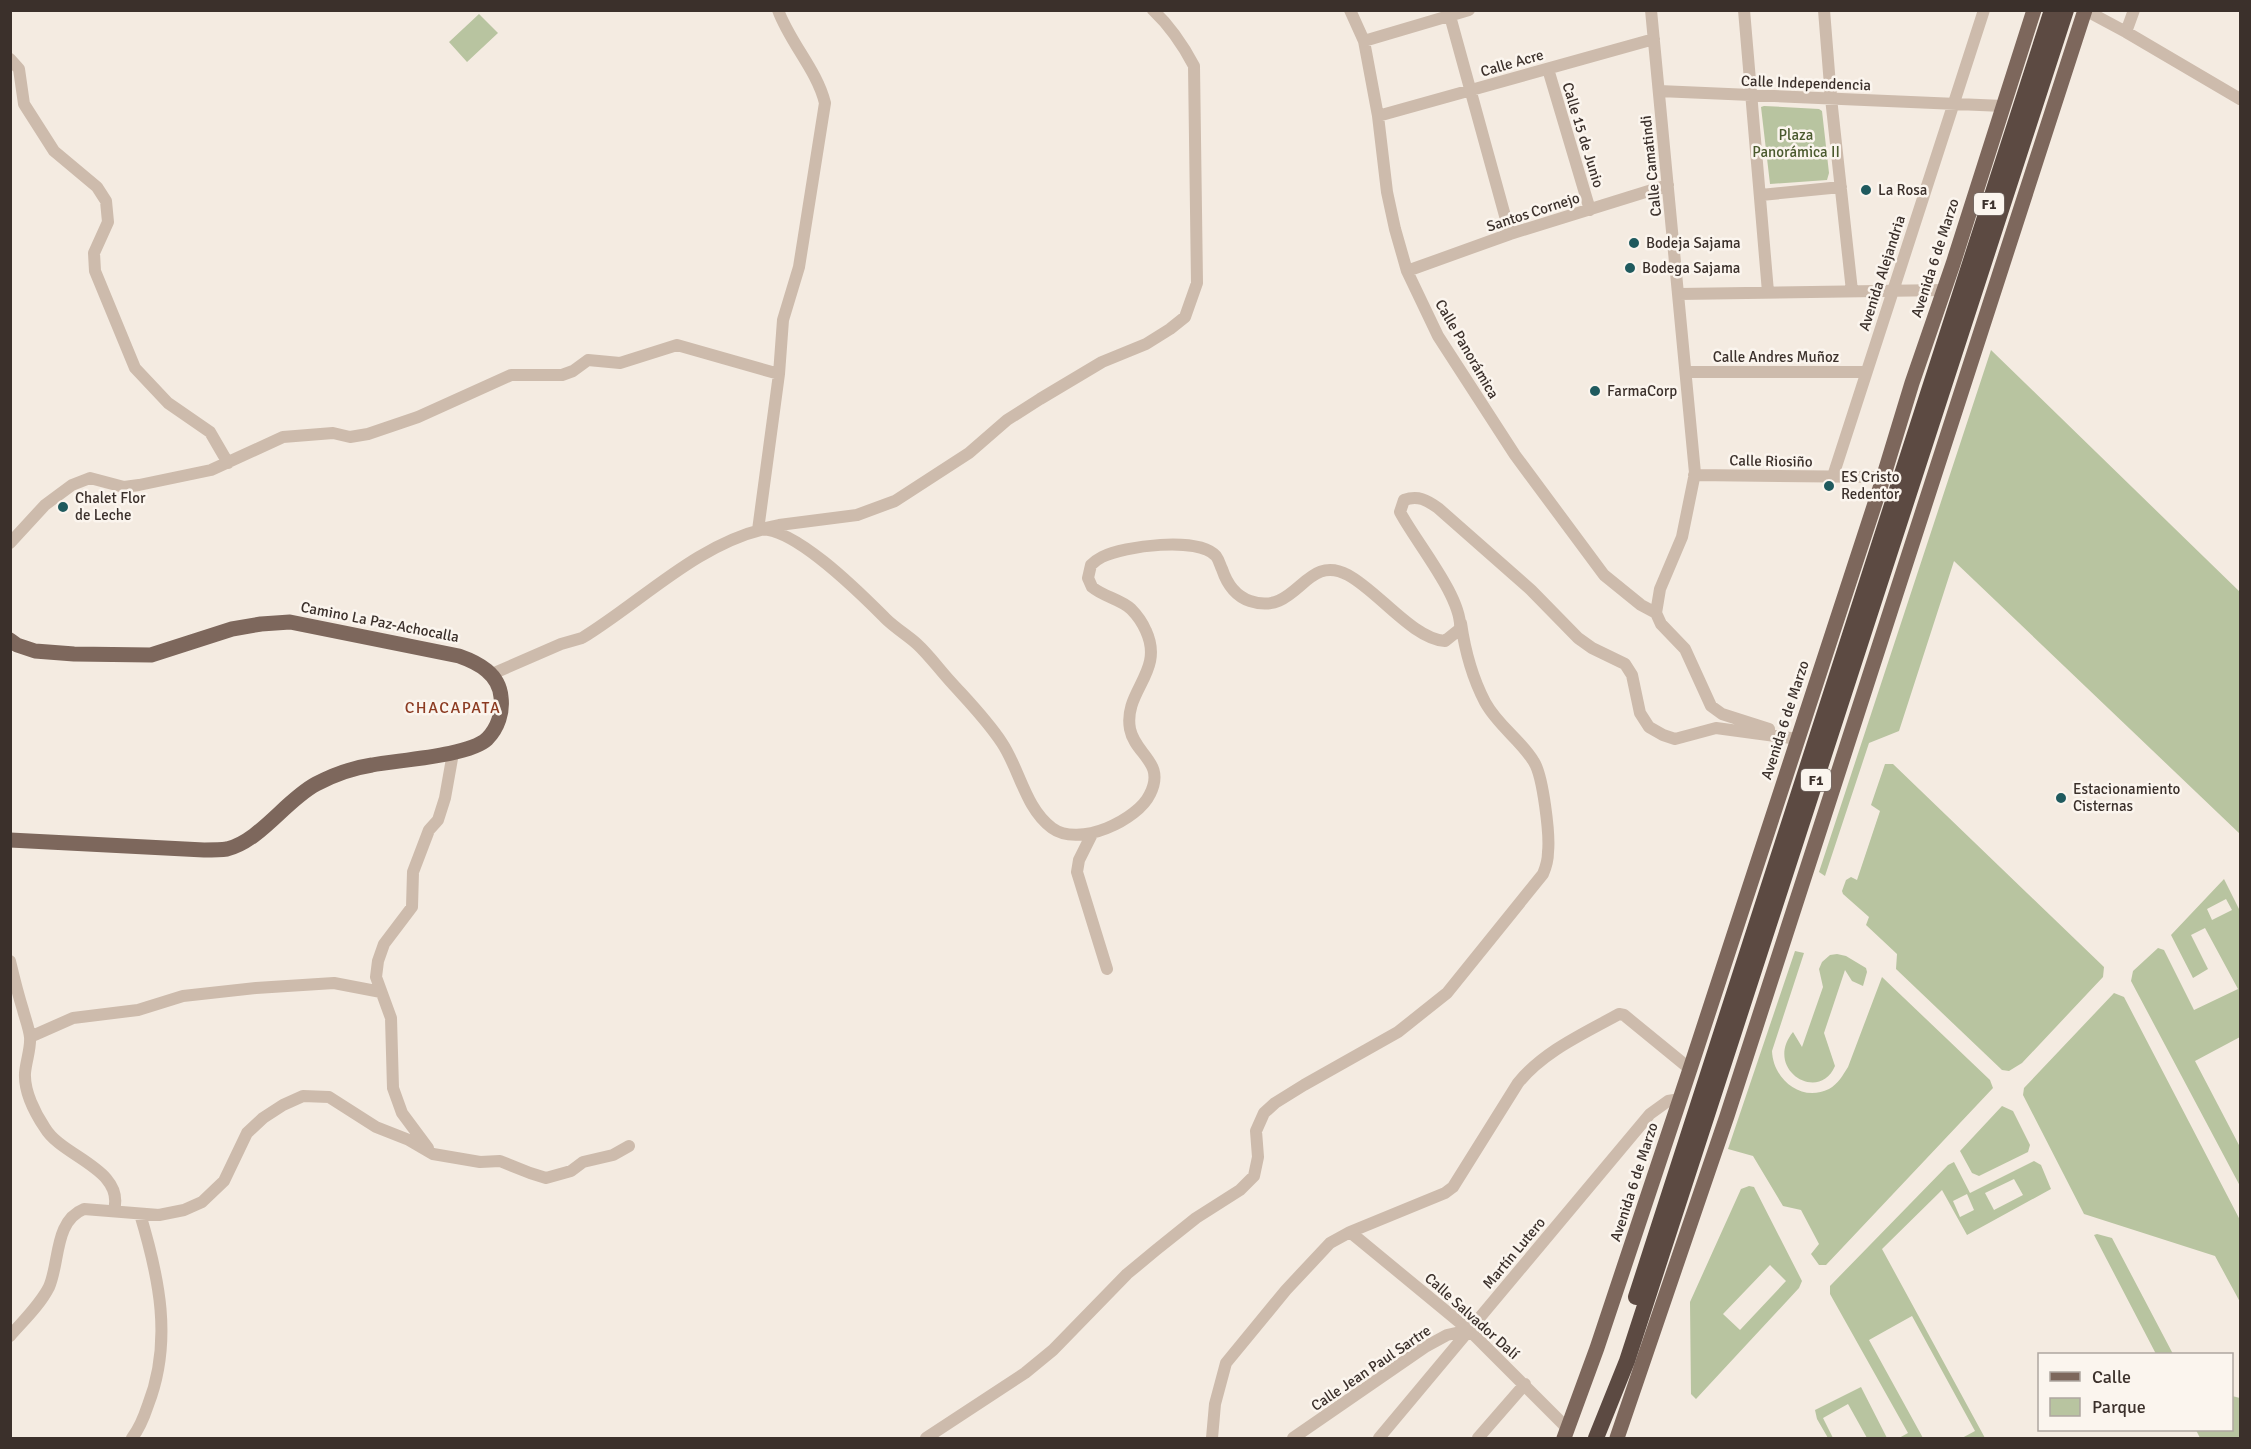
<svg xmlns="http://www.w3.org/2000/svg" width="2251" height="1449" viewBox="0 0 2251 1449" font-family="Signika,sans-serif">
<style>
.green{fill:#b8c4a0;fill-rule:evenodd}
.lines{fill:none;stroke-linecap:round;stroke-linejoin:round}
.minor{stroke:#cdbbac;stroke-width:12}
.major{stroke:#7d675c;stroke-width:15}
.highway{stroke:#5c4a42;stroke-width:16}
.poi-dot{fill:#1f5a5e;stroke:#fbf5ee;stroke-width:2}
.labels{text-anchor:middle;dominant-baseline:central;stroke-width:5;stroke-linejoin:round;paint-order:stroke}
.shield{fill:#fbf5ee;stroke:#756b66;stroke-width:1.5}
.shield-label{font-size:14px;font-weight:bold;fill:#3b302b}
.street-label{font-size:15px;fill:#3b302b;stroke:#fbf5ee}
.park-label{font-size:15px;fill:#4a5a2e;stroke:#fbf5ee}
.poi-label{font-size:15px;fill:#3b302b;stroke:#fbf5ee;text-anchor:start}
.neighbourhood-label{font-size:16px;letter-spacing:1.5px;fill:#8c3b22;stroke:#fbf5ee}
</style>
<rect width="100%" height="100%" fill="#f4ebe1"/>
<path class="green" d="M479,14l19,19 -31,29 -18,-20z
M1764,106l55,3 3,2 7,62 -2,7 -57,4 -9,-77z
M1991,350l249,242v242l-286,-273 -55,170 -30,12 -44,133 -6,-4z
M1885,764h8l211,203 -1,10 -81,86 -13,8 -7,-1 -106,-101 1,-15 -31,-29 3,-8 -26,-23 -1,-3 4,-11 5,-3 6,3 23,-69 -9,-6z
M2224,879l16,32v126l-45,24 45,86v39l-109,-205 2,-10 25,-23 6,2 30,60 44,-21 -33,-61 -14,7 17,34 -15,9 -22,-43zM2226,899l6,11 -20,10 -5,-11z
M1795,951l9,2 -32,98c1,28 29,52 57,38 9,-5 14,-14 19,-22l34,-90 108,103 3,8 -167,177h-7l-8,-11 8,-10 -18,-34 -18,-4 -30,-50 -25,-7z
M1837,954l9,2 20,12 1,4 -4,14 -11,-5 -7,-11 -21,63 11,33c-16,38 -72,3 -42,-34l9,15 21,-60 -4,-18 3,-7 8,-7z
M2114,993l10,4 116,223v82l-25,-46 -131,-42 -61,-119 1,-7z
M2002,1106l11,5 17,34 -2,7 -49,24 -7,-3 -12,-22z
M2034,1161l7,4 10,24 -84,46 -25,-45 -60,59 103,189h-23l13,-7 -63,-115 -43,24 54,98h-24l9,-5 -78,-139v-8l118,-121 6,-3 16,31zM2014,1179l9,16 -29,15 -9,-17zM1967,1194l7,16 -14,7 -7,-16z
M1749,1186l5,1 48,94 -3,7 -103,111 -5,-5 -1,-92 51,-113zM1770,1265l16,16 -46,49 -17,-16z
M2097,1234l15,4 61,116h-17l-62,-119z
M1861,1387l26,51h-20l-19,-34 -25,14 10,20h-5l-11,-19 -2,-9z
M2232,1396l8,2v40h-40l-4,-8h36z"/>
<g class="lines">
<path class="minor" d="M1350,10l14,31 14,75 9,76 8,37 12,42 31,65 77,119 89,120 37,30 15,8
M1651,10l44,463 -13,64 -22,52 -4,24 5,11 24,25 26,57 11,8 47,15
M1744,10l24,282
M1824,10l7,88 21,193
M2085,10l41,22 114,67
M1450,16l60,218
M2126,32l8,-22
M1364,41l105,-31
M10,59l9,10 5,35 30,47 43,36 9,14 2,21 -14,31 1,18 40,97 33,35 42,29 18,31
M1548,69l42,141
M1659,91l344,15
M1378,116l276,-77
M1761,195l80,-8
M1407,271l103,-37 158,-49
M1679,294l265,-4
M1686,372h179
M1694,475l189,2
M1833,476l151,-466
M765,528l14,-3 78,-10 38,-14 74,-48 38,-33 33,-21 62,-37 44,-18 24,-15 15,-12 12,-34 -3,-217c-11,-21 -23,-39 -41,-56
M758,530c34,-6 104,65 127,88 10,10 22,17 32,26 12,11 22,25 33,37 18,20 37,39 52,62 18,27 23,65 50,85 27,20 86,-8 98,-34 16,-32 -15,-39 -20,-65 -7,-38 35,-57 16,-98 -3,-7 -9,-16 -15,-22 -11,-10 -27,-12 -39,-22l-4,-9 3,-13c3,-3 7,-6 11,-8 22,-11 96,-21 114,-1 3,4 4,9 6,13 5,15 13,27 28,32 48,16 54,-49 98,-26 30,16 65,64 97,66l15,-12c3,-31 -45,-88 -60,-117l4,-12c14,-5 23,0 34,8l93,82 47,48 14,10 33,16 7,11 8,38 9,14 14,8 12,4 41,-11 82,11
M758,530l21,-156 4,-54 16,-53 26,-164c-8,-33 -35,-60 -47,-93
M10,543l35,-38 27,-20 18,-7 34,9 15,-2 72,-15 72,-33 50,-4 17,4 18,-3 50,-17 93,-42h51l11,-4 15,-11 32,3 57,-18 102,29
M492,674l69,-30 21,-6c59,-36 114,-93 182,-109
M1092,834l-13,26 -2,12 30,97
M10,961c4,17 8,33 13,49 2,8 6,18 7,27 1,11 -4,24 -5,36 -1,18 10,40 20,55 17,29 80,41 69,82
M30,1037l43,-19 65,-8 45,-14 73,-8 78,-5 47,9
M428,1148l-26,-35 -9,-25 -2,-70 -15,-41 2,-16 6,-17 28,-37 1,-35 16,-42 9,-10 7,-22 8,-45
M1350,1232l119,98 99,99
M10,1336c13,-15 30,-31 39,-49 11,-25 5,-66 35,-78l75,6 25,-5 18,-8 22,-21 23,-48 16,-15 20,-13 20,-9 26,1 47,30 33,13 24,14 47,8 20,-1 30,12 16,5 25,-7 12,-9 30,-7 16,-9
M132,1438c8,-10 12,-21 16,-33 25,-64 11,-128 -8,-191
M926,1438l99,-65 28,-23 74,-76 29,-24 40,-32 44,-28 14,-14 4,-19 -2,-26 8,-18 11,-10 29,-18 94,-53 49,-39 96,-119c3,-7 5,-14 5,-22 2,-17 -5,-76 -14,-90 -13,-22 -36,-36 -49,-60 -13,-25 -20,-51 -24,-79
M1212,1438l3,-34 11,-41 60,-73 44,-47 20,-11 95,-39 8,-6 65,-104c26,-32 65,-49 101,-69l5,1 66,54
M1293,1438l132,-91 22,-12 22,-5
M1379,1438l271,-324 18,-13 12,-2
M1478,1438l47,-54"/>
<path class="major" d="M10,640l7,5 18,6 39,3 77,1 81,-26 29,-5 29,-2 169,34c20,7 40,18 42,41 2,15 -3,31 -14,42 -18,17 -89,21 -115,26 -20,3 -39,10 -56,19 -30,16 -56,57 -89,65 -7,1 -16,1 -23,1l-194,-10
M1564,1438l33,-90 93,-279 190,-581 32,-105 41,-119 81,-254
M1617,1438l110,-322 358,-1106"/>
<path class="highway" d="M1636,1297l416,-1287
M1596,1438l31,-77 439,-1351"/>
</g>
<g class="poi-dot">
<circle cx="1866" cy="190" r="6"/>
<circle cx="1634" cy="243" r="6"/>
<circle cx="1630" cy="268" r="6"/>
<circle cx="1595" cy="391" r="6"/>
<circle cx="1829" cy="486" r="6"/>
<circle cx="63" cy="507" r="6"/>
<circle cx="2061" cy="798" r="6"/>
</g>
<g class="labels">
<g class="shield">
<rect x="1974" y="193" width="30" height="22" rx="4.5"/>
<rect x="1801" y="769" width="30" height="22" rx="4.5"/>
</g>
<g class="shield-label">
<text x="1989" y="204">F1</text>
<text x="1816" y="780">F1</text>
</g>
<g class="street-label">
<text transform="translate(1512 63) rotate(-16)">Calle Acre</text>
<text transform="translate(1806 83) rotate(2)">Calle Independencia</text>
<text transform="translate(1583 135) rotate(73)">Calle 15 de Junio</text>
<text transform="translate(1651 166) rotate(-96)">Calle Camatindi</text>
<text transform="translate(1533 212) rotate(-18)">Santos Cornejo</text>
<text transform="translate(1935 258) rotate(-72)">Avenida 6 de Marzo</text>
<text transform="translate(1882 273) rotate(-72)">Avenida Alejandria</text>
<text transform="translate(1467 349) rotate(60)">Calle Panorámica</text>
<text x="1776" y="357">Calle Andres Muñoz</text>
<text transform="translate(1771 461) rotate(1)">Calle Riosiño</text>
<text transform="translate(380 622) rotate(11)">Camino La Paz-Achocalla</text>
<text transform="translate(1785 720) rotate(-72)">Avenida 6 de Marzo</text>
<text transform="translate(1634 1182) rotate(-72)">Avenida 6 de Marzo</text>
<text transform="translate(1514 1253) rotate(-50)">Martín Lutero</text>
<text transform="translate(1472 1316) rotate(42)">Calle Salvador Dalí</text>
<text transform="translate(1371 1368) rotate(-34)">Calle Jean Paul Sartre</text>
</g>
<g class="park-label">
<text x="1796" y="135">Plaza<tspan x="1796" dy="17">Panorámica II</tspan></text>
</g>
<g class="poi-label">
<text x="1878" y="190">La Rosa</text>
<text x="1646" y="243">Bodeja Sajama</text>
<text x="1642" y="268">Bodega Sajama</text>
<text x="1607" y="391">FarmaCorp</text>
<text x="1841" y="477">ES Cristo<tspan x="1841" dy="17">Redentor</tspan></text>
<text x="75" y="498">Chalet Flor<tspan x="75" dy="17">de Leche</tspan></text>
<text x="2073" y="789">Estacionamiento<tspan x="2073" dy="17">Cisternas</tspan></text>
</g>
<g class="neighbourhood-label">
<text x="453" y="708">CHACAPATA</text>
</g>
</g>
<rect width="2251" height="1449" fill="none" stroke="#3b302b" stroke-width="24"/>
<rect x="2038" y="1353" width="195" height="78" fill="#fbf5ee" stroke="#aea6a0" stroke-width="1.5"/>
<rect x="2050" y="1372" width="30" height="9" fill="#7d675c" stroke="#aea6a0" stroke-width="1.5"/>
<text x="2092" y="1383" font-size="18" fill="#3b302b">Calle</text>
<rect x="2050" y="1398" width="30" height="18" fill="#b8c4a0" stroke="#aea6a0" stroke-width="1.5"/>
<text x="2092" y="1413" font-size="18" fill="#3b302b">Parque</text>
</svg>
